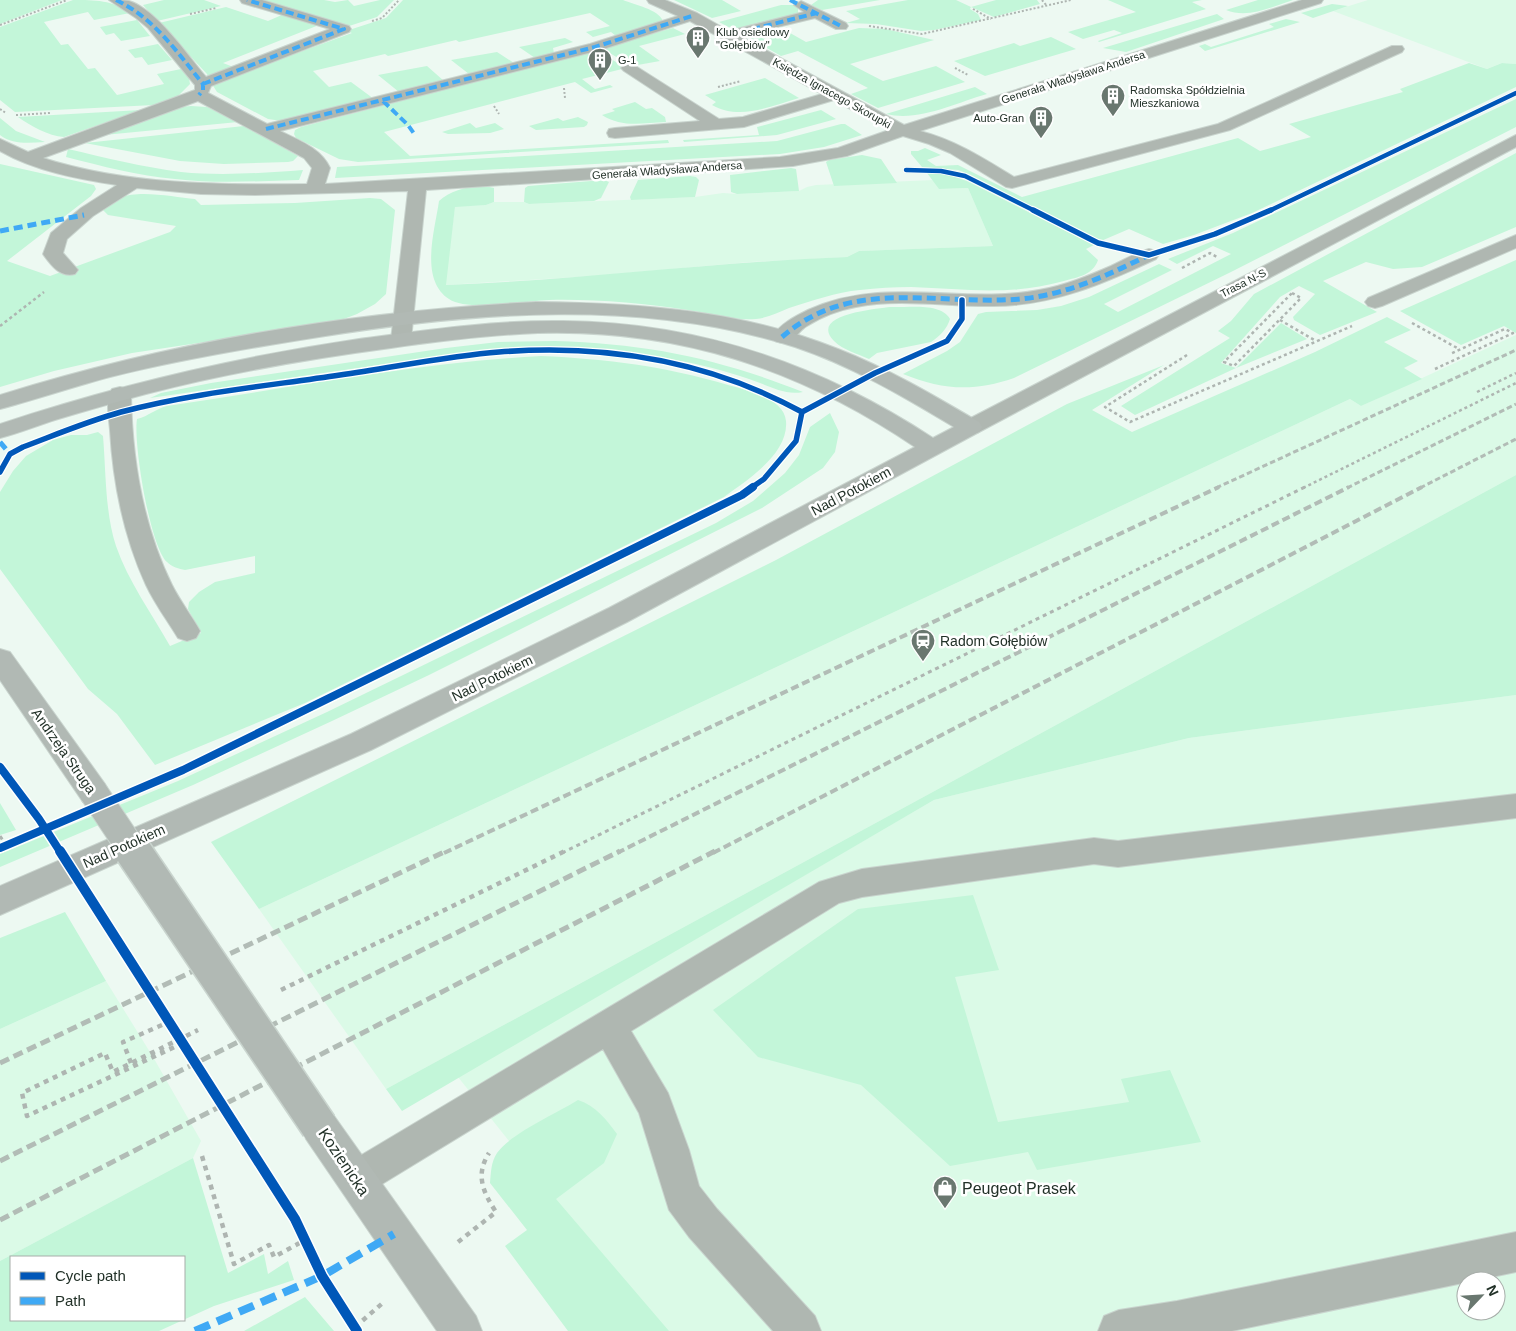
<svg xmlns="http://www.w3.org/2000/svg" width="1516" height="1331" viewBox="0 0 1516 1331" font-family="Arial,sans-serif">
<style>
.built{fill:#dbfae7;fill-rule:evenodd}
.green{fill:#c3f6d9;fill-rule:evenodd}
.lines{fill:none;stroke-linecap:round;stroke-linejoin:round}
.minor-casing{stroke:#c9d4ce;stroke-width:2}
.major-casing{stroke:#c9d4ce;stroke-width:2}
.path-far3{stroke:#aeb5b1;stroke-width:2;stroke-dasharray:2 2;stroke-linecap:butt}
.path-far2{stroke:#aeb5b1;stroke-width:2.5;stroke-dasharray:3 3;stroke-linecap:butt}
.path-far1{stroke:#aeb5b1;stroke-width:3;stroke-dasharray:4 4;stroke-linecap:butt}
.path{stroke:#aeb5b1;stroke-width:4.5;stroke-dasharray:5 5;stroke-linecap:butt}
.minor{fill:#afb7b1;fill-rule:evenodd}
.major{fill:#b1b9b4;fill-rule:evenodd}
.rail-far2{stroke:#b2bcb6;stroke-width:3;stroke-dasharray:5.5 3;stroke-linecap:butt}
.rail-far1{stroke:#b2bcb6;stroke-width:4;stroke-dasharray:8 4;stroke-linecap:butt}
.rail{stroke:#b2bcb6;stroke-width:5;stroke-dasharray:10 5;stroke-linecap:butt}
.major-bridge-far1-casing{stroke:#c9d4ce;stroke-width:30;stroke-linecap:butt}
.major-bridge-casing{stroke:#c9d4ce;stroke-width:39;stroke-linecap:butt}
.major-bridge-far1{stroke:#b1b9b4;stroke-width:28}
.major-bridge{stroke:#b1b9b4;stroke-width:36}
.quiet-far2{stroke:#3fa9f5;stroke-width:4;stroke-dasharray:8 4;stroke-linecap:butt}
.quiet-far1{stroke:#3fa9f5;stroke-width:5;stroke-dasharray:9 5;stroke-linecap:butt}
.quiet{stroke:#3fa9f5;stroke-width:8;stroke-dasharray:16 8;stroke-linecap:butt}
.cycleway-far3-casing{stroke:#fff;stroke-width:6}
.cycleway-far2-casing{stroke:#fff;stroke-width:8}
.cycleway-far1-casing{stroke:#fff;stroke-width:11}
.cycleway-casing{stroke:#fff;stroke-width:13}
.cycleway-far3{stroke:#0057b8;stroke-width:4.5}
.cycleway-far2{stroke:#0057b8;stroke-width:5.5}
.cycleway-far1{stroke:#0057b8;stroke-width:8}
.cycleway{stroke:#0057b8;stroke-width:10}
.labels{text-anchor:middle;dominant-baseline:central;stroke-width:5;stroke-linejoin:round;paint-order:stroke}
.far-poi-label{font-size:11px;fill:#223128;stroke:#fff;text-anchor:start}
.far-street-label{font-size:11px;fill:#223128;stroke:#fff}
.street-label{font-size:14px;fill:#223128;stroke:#fff}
.poi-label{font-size:14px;fill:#223128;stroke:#fff;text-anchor:start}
.near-street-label{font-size:16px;fill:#223128;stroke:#fff}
.near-poi-label{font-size:16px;fill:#223128;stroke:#fff;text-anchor:start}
</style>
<rect width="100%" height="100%" fill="#edf9f2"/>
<path class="built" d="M1368,0h148v64l-14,-1 -15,6 -154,-58z
M934,180l6,9 28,-1 25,58 -134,5 -12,6 -97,5 -157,14 -148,9 10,-79 31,-1 8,-3h30l5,2 166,-7 28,-4 14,1 62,-3 8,-4 9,-2z
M1516,335v140l-1130,614 -127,-180 1091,-510 11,7z
M1516,695v636h-861l-105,-125 -41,-65 -51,-64 476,-277 255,-62zM1466,1281h30v30h-30z
M106,981l47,76 48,84 -8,17 -193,103v-232z"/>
<path class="green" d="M0,0h62l-62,24z
M73,0c22,0 40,0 57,13l-36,7 -6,-8 -44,10 17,23 7,-1 20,25 7,-1 22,27 47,-11 -7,-10 24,-5 8,9 1,6 -12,12 -24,9 -139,7 -15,-12v-73z
M164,0h40l17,6 -64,15 -14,-16z
M262,0h62l11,2 13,-2 6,6 26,-6h14l-17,17 -31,10z
M403,0h220c12,5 35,9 40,21l-47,15 -5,-4 -18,5 -7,-5 24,-6 -20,-13 -131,29 -3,-2 -68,16 -3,-2 -72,17 16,16 22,-5 23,17 -92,22 -14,-2 -51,-27 -5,-8 140,-51 -6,-2 40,-13z
M674,0h48l19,11 -29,7z
M818,0h62l-58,10 -11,-5z
M908,0h48l15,7 25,-7h41l3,4 -46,13 -23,-10 -1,2 8,5 3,6 -47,10 -13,1 -45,-7 -30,-1 14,-4 -14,-8z
M1108,0h94l-10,2 14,7 -107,33 -1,-1 24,-8 -8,-3 -31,9 -15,-7 68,-20z
M1258,0h35c-22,7 -45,19 -67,10z
M1332,4l16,2 -35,12 -12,-5z
M781,5h13l4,3v5l-62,18 -17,-9z
M226,7l42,14 16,-7 35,11 -96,38 13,5 -27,11 -2,-5 -48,-51z
M1217,14l7,5 -98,33 -23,-4z
M1286,19l14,3 -95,29 -6,-5 6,-2 6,3 63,-20 -5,-3z
M137,20l13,16 -29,5 -7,-8 -8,2 -6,-8z
M776,25l30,17 53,-14 26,1 49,11 -84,24 33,17 53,-15 29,16 -87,26 -27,-14 17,-6 -70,-37 -17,5 -35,-20 5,-4z
M673,28l12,6 -46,12 21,15 -28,5 -31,-18z
M1051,37l25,12 -91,27 -31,-15 60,-18 6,3z
M565,38l8,4 -20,6 1,5 -19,5 -16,-11z
M158,44l14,16 -24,5 -6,-8 -7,1 -7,-8z
M596,50l30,18 -44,11 13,10 15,-4 3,2 -22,6 -16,-11 -191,50 26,24 258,-16 1,3 -311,19 -19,-3 -43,-21 -2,-4 1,-4 6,-3z
M497,52l17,11 -45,11 -18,-14z
M1469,63l18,6 15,-6 14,1v23l-264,126 -58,22 -31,9 -34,-15 -28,12 -132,-67 -11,-4 -36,-3 -11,-13v-3h7l7,-3 16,7 -14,5 9,6 22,-1 64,32 216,-59 22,13 51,-14 -22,-13 114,-32 -3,-3z
M427,66l17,15 -45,11 -21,-17z
M765,78l34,20c-28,8 -59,23 -87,7l4,-3 -11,-7z
M975,87l12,7c-32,9 -68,28 -101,20z
M1516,99v28l-285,145 -217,106c-40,14 -72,12 -111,-4l44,-23 13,-9 18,-28 8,-2 51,-2 24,-4 28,-9 70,-33 13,6 -68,34 14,8 113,-58 -18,-8 -36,18 -9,-5 65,-26z
M635,102l11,7 6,-1 13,9 1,5c-24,1 -44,6 -64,-7l13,-4 -3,-2z
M191,106l16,1 31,15 -144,14 86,-29z
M141,110l-77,27c-16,-1 -33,-11 -46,-20z
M821,110l15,9 -59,16 -93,7 -1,-2 76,-5 -2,-8z
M578,117l10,5 -1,3 -3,2 -48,3 -7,-4 29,-8 5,3z
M0,118l16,13 29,11c-16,1 -32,3 -45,-7z
M470,123l6,5 19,-5 9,6 -14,4 -42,1 -6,-2z
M841,124h4l17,11 -38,12 -44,7 -445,24 2,-11 440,-26z
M244,126l54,30 -5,5 -5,1 -64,2 -44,-3 -95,-18z
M68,149c38,9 75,18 113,23 40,4 82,1 122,-2l-4,10c-41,1 -83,4 -124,-1 -37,-3 -73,-13 -109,-22z
M1516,153v74l-94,40 -29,2 -27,-7 -43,19 54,31 -57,23 -26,-15 -1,-3 22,-23 -16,-8 -19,11 -59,66 15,5 45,-45 26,16 -71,29 -101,47 -14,-9 109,-68 -12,-7 13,-10 23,-27z
M862,155l19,4 16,24 -63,3 -8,-24 3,-2z
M0,164l94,21 2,4 -5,7 -84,65 43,15 120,-44 6,-6 -68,-11 -5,-5c17,-26 66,-13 92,-11l6,6 94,-2 75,-5 11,1 14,11 -9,84 -11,10 -18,10 -21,8 -204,31 -78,18 -54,16z
M791,168l5,1 3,22 -62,3 -6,-2 -1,-17z
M927,173l19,1 21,7 127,64 -8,4 12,11c-5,15 -20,17 -34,21 -55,15 -98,8 -153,6 -17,0 -34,1 -51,3 -24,2 -48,11 -71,18 -10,4 -21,10 -33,11 -22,2 -47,-6 -68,-9 -45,-7 -94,-11 -139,-10 -24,1 -81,12 -100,-1 -30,-20 -14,-69 -10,-98 13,-12 38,-18 55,-13v14l-8,3 -31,2 -9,78c134,-5 267,-23 401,-28l12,-6 134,-5 -25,-58 -29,1z
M690,176l6,1 3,3 -4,17 -64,3 -1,-3 8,-17z
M604,180l5,2 -8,16 -7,3 -65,3 -5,-2 1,-14 3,-2z
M1516,260v73l-12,-7 -43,19 -61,-34z
M890,307c17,1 51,-5 60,12 -3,10 -10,17 -19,23l-54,11 -8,6c-11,-5 -26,-9 -35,-18 -26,-27 43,-32 56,-34z
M1387,317l24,13 -27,12 34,19 -14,7 18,11 -61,27 -11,-7 -1091,510 -48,-67 565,-282 291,-156 97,-39 -72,45 40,22 183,-80z
M555,341c93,3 162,17 248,51 -19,4 -35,-7 -54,-13 -24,-8 -49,-15 -74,-19 -70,-14 -142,-16 -213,-7l-312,45 11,-5 50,-10 235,-35 52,-6z
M541,356c67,3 123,10 187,29 18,5 56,13 58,36 3,33 -39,59 -62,76l-419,206 -150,62 -38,-51 -29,-25 -88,-120v-77l13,-21 13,-15 27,-16 18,-5h16l11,-3 5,4c3,35 2,77 13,110 12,35 36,68 54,100l31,-13 -13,-24 1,-7 10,-10 16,-10 40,-9v-17l-70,14c-6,-1 -13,-3 -18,-8 -17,-15 -34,-120 -30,-143 12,-3 18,-10 30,-13 124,-18 248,-43 374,-50z
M830,413l9,19 -4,20 -12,16 -61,40 -333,167 -97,46 -139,64 -193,82v-13l178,-73 149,-69 389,-189 37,-22 32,-28 14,-18 11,-28z
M1516,475v220l-327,43 -255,62 -532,311 -16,-22z
M0,803l16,27 -16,5z
M973,895l26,75 -44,7 43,145 131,-20 -8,-23 49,-9 31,72 -164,28 -9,-18 -78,14 -89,-81 -103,-28 -45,-47 145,-101z
M65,912l41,69 -106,48v-91z
M578,1100c18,6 28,19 39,34l-13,29 -48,36 113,132h-101l-63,-85 22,-16 -37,-47c1,-11 1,-21 7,-30 13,-19 60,-40 81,-53z
M193,1158l35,115 36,-19 4,20 20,-13 6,19 -80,26 -55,25h-159v-70zM184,1257v63h-173v-63z
M305,1297l29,34h-90z"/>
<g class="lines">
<defs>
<path id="minor" d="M109,0c6,0 14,0 20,1 27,8 59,55 77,76l124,-48 -88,-26 -2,-3h22l87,26 2,3 -2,3 -138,54 -3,7 59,31 323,-80 88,-28 -29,-13 -2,-3h18l32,13 32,18 75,-19 -10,-7 7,-4 45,22 2,3 -2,3h-10l-21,-11 -75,18 164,89 398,-125h21l-2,3 -401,128c35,9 63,27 94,46l204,-53 174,-78h10l2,3 -2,3 -172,78 -218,58 -6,-1 -56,-34 -21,-9 -26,-8 -56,20 -54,10 -367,24 -15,150 -3,4 -7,2 -7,-2 -3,-4 17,-149 -153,4 -54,-1 -64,-6 -44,28 -26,23 -4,14 15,17 -3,4c-15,4 -24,-9 -32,-20l8,-21 30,-25 36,-23c-39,-6 -82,-14 -117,-34v-12l28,13 167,-62v-5l-47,-57 -12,-10zM690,21l132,73 -79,23 -24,2 -85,-54h-10l-3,3 3,3 76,50 -85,7 -6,1 -2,4 2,4 6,1 129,-11 90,-27 55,30 -51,18 -58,9 -455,27 5,-16c-9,-20 -32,-28 -50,-37l320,-81zM198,101l106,57 8,10 -5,16c-87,1 -180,1 -264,-26z
M1516,135v12l-537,285 -8,2 -8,-2 -3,-5 3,-5z
M1516,235v13l-134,58 -7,2 -7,-2 -3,-4 3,-4z
M1149,249l7,2 3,4 -3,4c-53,25 -104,47 -163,47 -46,1 -92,-8 -137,1 -17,3 -35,10 -49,19 -7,4 -11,12 -18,15 -5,3 -9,2 -14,0l-3,-4c8,-13 22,-20 36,-27 74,-35 154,-5 231,-20 25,-4 49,-14 72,-24 12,-6 25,-13 38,-17z
M120,387l8,2 3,5c1,65 12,132 41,191 8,16 19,30 28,46l-4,7 -9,3 -9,-3c-11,-18 -23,-34 -32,-53 -22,-48 -33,-102 -36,-155 -1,-12 -5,-31 2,-41z
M1516,794v24l-398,49 -24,-3 -232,33 -23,6 -208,128 37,62 21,57 10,36 18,23 98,107 6,15h-48l-84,-94 -20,-27 -30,-97 -36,-64 -234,143 -13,6 -13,-6 -6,-13 6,-13 476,-284 43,-13 232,-31 24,3z
M1516,1232v40l-284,59h-134l6,-15 15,-6 58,-9z"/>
<path id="major" d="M536,302c102,1 206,8 302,47 49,19 95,46 141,73l3,5 -3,5 -352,190 -256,128 -371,165v-29l351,-152 258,-126 306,-161c-115,-78 -237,-118 -377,-114 -49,2 -99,8 -147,15 -83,11 -164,25 -245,46 -30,8 -61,17 -91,26 -19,6 -36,13 -55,18v-14c117,-39 237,-67 359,-85 68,-9 136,-19 204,-18 136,1 257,43 370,117l21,-11c-50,-30 -102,-61 -159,-80 -153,-49 -320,-35 -476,-10 -70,11 -141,23 -209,40 -37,10 -73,22 -110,32v-14c173,-54 355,-84 536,-93z
M0,649l10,3 95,132 4,9 -4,9 -11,3 -11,-3 -83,-122z
M319,1108l13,5 144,203 6,15h-45l-131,-192 -5,-13 5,-13z"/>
</defs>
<use href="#minor" class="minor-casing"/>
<use href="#major" class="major-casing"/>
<path class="path-far3" d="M1042,0l5,6
M973,9l18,10
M190,14l26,-6
M372,21l10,-3 17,-18
M0,25l67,-25
M869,26l53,8 149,-34
M955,68l13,7
M718,87l23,-6
M564,88l1,10
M494,106l5,8
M0,109l6,4
M16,115l34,-2"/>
<path class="path-far2" d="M1182,268l28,-15 7,4
M1292,293l9,5 -67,68 -10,-4z
M1280,320l36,21
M1412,323l47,26
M0,326l44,-34
M1187,355l-82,52 25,15 222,-96
M1435,369l78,-36 -8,-4 -55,25
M1477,392l39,-19
M1303,488l213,-105"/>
<path class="path-far1" d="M0,836l6,9
M562,853l743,-366"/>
<path class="path" d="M281,990l284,-139
M183,1043l-156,73 -5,-23 83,-40 8,19 85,-42
M131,1063l-8,-21 46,-20
M202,1156l32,108 35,-19 5,12 31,-17
M458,1242l38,-30c-13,-20 -21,-37 -7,-59
M355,1327l30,-26"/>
<use href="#minor" class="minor"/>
<use href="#major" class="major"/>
<path class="rail-far2" d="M1216,488l300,-138
M1347,488l169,-84
M1420,488l96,-49"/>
<path class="rail-far1" d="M444,853l775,-366
M617,853l732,-366
M713,853l709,-366"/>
<path class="rail" d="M0,1063l446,-212
M0,1161l620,-310
M0,1220l715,-369"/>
<defs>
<path id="major-bridge-far1" d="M94,793l40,60"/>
<path id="major-bridge" d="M133,851l186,275"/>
</defs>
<use href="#major-bridge-far1" class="major-bridge-far1-casing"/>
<use href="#major-bridge" class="major-bridge-casing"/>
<use href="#major-bridge-far1" class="major-bridge-far1"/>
<use href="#major-bridge" class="major-bridge"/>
<path class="quiet-far2" d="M116,0c38,18 61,52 87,84v6l-4,5
M790,0l51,26
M729,35l88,-22
M203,84l141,-55 -97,-29
M383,101l25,24 7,10
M266,129l329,-82 97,-31"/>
<path class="quiet-far1" d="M0,231l84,-16
M782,337c70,-61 154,-31 238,-38 46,-4 88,-24 129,-44
M0,442l10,12"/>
<path class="quiet" d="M195,1331l127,-55 72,-42"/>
<defs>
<path id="cycleway-far3" d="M906,170l35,1 24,5 70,35
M1269,211l247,-118"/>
<path id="cycleway-far2" d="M1033,210l65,33 51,12 66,-21 56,-24
M0,472l10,-18 13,-7c32,-12 65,-26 98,-35 71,-19 146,-26 219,-37 51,-7 107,-19 159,-23 106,-8 210,9 303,60
M751,488l13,-9 32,-38 6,-29 73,-39 72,-32 15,-22v-19"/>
<path id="cycleway-far1" d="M0,767l39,52 22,34
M0,848l183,-78 559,-275 11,-8"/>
<path id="cycleway" d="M60,851l235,368 27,57 35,55"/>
</defs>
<use href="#cycleway-far3" class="cycleway-far3-casing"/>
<use href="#cycleway-far2" class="cycleway-far2-casing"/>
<use href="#cycleway-far1" class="cycleway-far1-casing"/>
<use href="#cycleway" class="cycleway-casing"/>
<use href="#cycleway-far3" class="cycleway-far3"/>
<use href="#cycleway-far2" class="cycleway-far2"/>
<use href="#cycleway-far1" class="cycleway-far1"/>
<use href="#cycleway" class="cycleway"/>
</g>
<defs>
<symbol id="building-pin" viewBox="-11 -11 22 30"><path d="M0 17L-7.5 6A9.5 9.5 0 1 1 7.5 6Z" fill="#69776f" stroke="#fff"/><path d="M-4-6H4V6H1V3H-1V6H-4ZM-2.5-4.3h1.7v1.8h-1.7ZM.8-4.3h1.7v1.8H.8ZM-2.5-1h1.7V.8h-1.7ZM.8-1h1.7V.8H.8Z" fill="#fff"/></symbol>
<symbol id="station-pin" viewBox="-11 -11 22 30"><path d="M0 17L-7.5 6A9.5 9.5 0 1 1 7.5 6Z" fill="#69776f" stroke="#fff"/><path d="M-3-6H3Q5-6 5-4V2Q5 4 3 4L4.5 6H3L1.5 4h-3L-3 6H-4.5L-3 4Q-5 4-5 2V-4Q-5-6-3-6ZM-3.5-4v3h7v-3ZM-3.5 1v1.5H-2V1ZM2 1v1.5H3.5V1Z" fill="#fff"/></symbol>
<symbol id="shop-pin" viewBox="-11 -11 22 30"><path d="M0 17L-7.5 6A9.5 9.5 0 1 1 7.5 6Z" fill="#69776f" stroke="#fff"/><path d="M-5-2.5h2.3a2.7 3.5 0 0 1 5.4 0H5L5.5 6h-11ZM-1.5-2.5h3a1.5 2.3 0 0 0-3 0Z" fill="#fff"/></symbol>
</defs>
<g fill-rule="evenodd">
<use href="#building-pin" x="684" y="24" width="28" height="38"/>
<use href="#building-pin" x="586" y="46" width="28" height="38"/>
<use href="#building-pin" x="1099" y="82" width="28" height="38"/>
<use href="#building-pin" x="1027" y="104" width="28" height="38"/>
<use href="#station-pin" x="909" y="627" width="28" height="38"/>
<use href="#shop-pin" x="931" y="1174" width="28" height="38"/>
</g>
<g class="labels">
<g class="far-poi-label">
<text x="716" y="32">Klub osiedlowy<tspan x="716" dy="13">"Gołębiów"</tspan></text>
<text x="618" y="60">G-1</text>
<text x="1130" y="90">Radomska Spółdzielnia<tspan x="1130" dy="13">Mieszkaniowa</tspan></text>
<text x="1024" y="118" text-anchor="end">Auto-Gran</text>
</g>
<g class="far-street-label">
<text transform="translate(1073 77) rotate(-18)">Generała Władysława Andersa</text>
<text transform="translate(832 93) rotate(29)">Księdza Ignacego Skorupki</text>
<text transform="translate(667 170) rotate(-4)">Generała Władysława Andersa</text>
<text transform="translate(1243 283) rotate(-27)">Trasa N-S</text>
</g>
<g class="street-label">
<text transform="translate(851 491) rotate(-28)">Nad Potokiem</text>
<text transform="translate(492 678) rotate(-26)">Nad Potokiem</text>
<text transform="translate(64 751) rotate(55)">Andrzeja Struga</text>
<text transform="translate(124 846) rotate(-24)">Nad Potokiem</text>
</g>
<g class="poi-label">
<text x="940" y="641">Radom Gołębiów</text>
</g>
<g class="near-street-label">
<text transform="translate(344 1162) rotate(56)">Kozienicka</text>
</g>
<g class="near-poi-label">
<text x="962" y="1188">Peugeot Prasek</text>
</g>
</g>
<rect x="10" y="1256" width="175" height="65" fill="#ffffff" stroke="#a7ada9"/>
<rect x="20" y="1272" width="25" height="8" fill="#0057b8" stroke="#a7ada9"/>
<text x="55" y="1281" font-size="15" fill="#223128">Cycle path</text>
<rect x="20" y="1297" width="25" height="8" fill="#3fa9f5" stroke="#a7ada9"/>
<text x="55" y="1306" font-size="15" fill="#223128">Path</text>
<g transform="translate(1481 1296) rotate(65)"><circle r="24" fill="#ffffff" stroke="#a7ada9"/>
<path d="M0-4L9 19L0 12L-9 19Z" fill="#69776f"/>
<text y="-8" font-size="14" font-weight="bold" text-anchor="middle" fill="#223128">N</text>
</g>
</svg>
